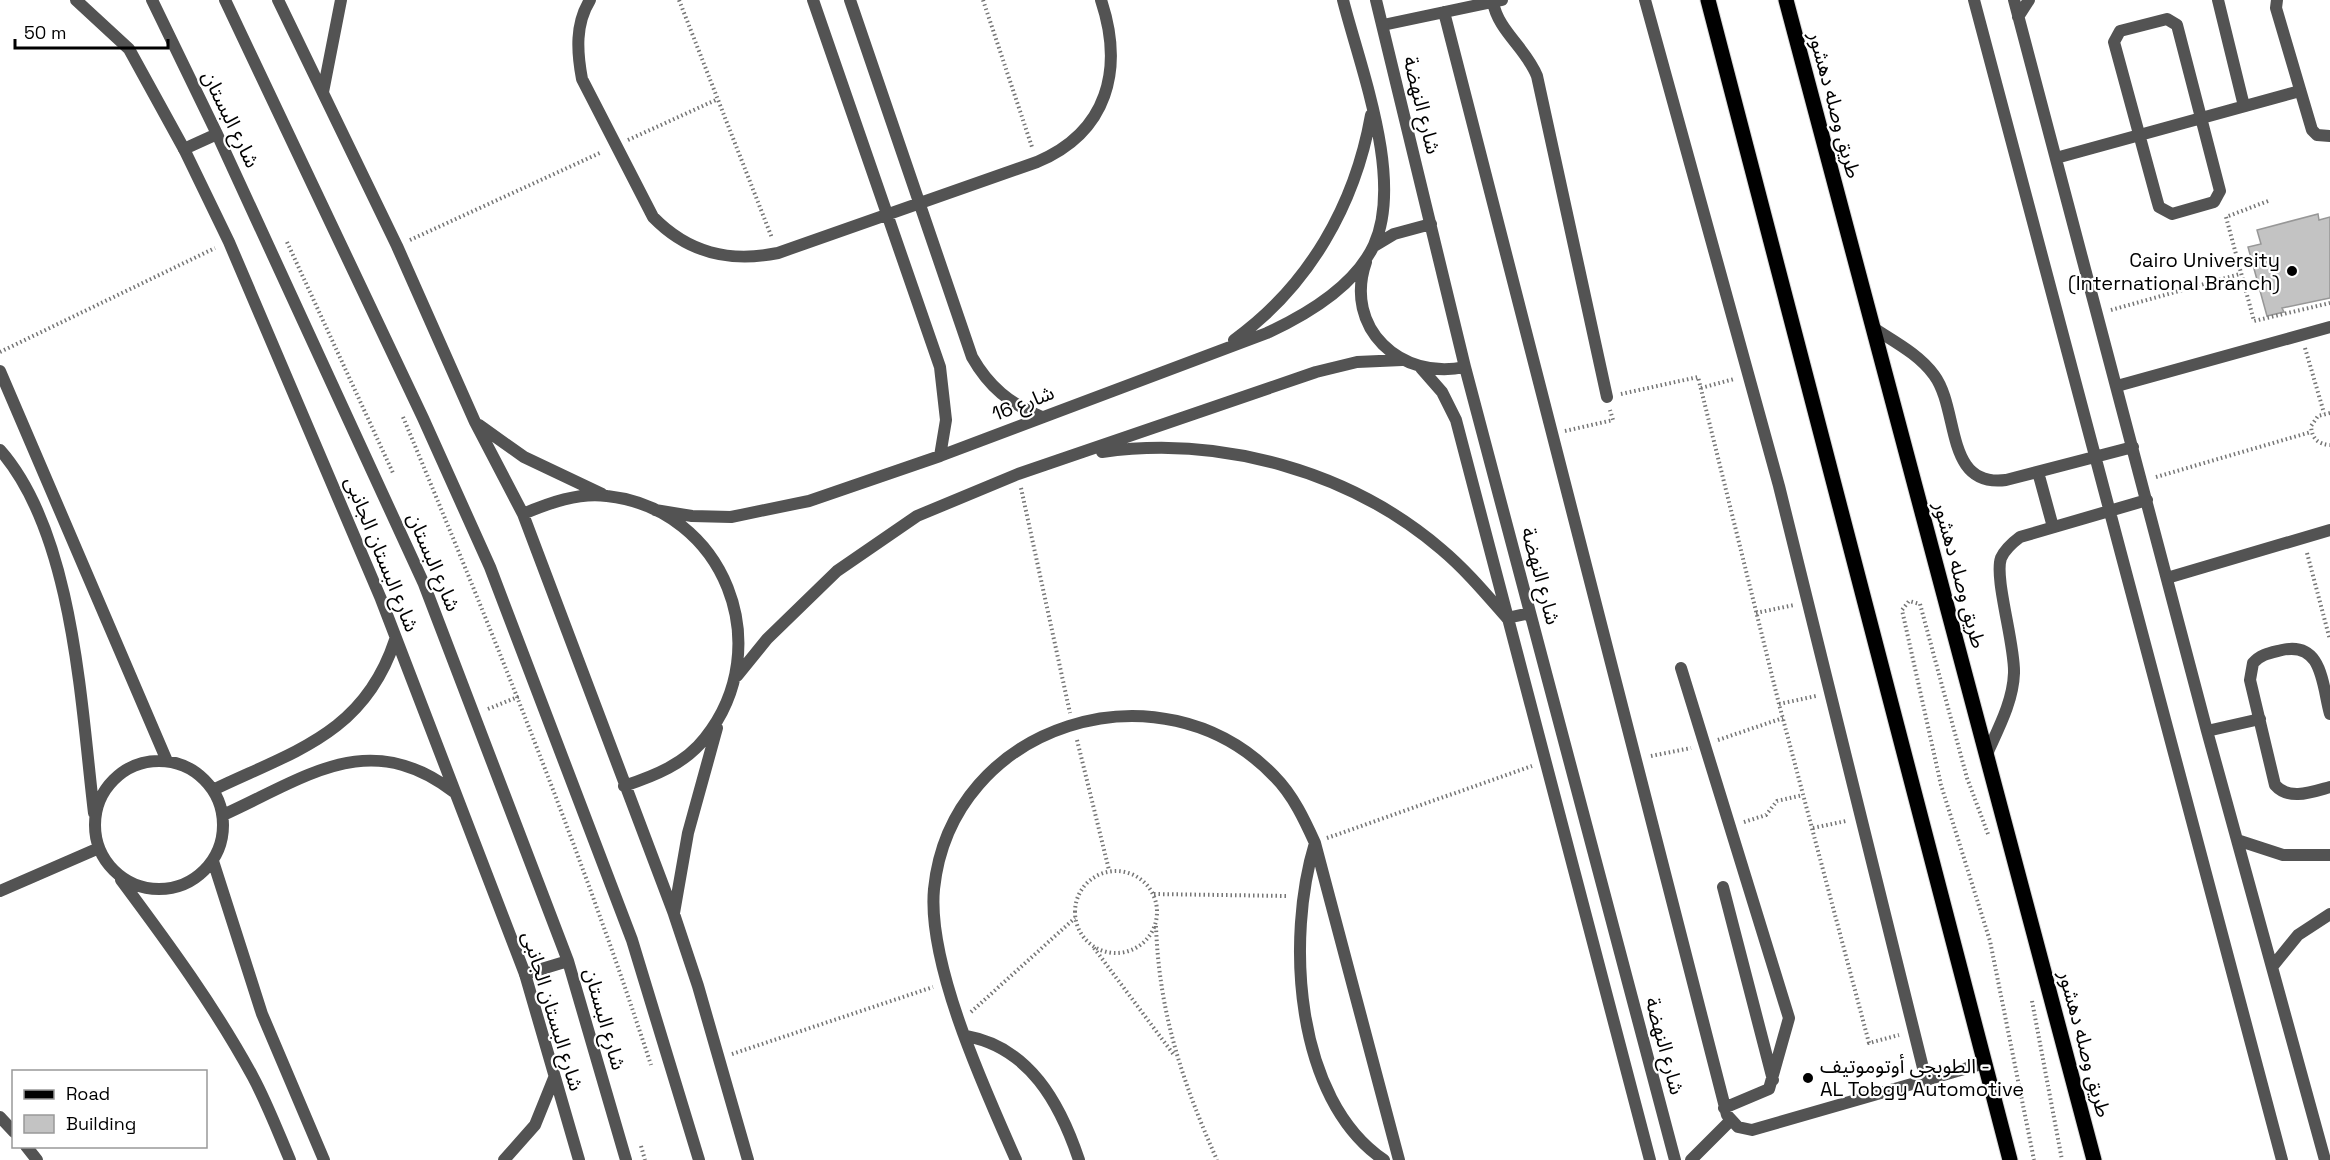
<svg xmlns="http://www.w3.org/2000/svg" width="2330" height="1160" viewBox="0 0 2330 1160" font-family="'Space Grotesk','Noto Sans Arabic',sans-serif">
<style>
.building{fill:#c3c3c3;stroke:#979797;stroke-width:1.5}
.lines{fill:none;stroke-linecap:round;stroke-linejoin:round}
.primary-casing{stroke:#dbdbdb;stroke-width:17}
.path{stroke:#757575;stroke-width:4;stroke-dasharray:1.5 3;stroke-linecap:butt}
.service{stroke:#535353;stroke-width:12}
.minor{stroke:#535353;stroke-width:12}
.tertiary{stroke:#535353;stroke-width:12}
.primary{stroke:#000;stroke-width:15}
.poi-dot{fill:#000;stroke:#fff;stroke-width:2}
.labels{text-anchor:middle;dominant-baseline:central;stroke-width:4.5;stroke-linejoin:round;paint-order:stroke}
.street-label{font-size:20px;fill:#000;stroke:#fff}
.poi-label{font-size:20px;fill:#000;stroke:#fff;text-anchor:end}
</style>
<rect width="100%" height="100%" fill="#fff"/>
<path class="building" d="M2318,214l1,6 11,-3v81l-48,10 2,4 -17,4 -19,-69 13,-3 -4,-14z"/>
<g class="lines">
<defs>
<path id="primary" d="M1708,0l302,1160
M1786,0l308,1160"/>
</defs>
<use href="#primary" class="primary-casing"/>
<path class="path" d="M679,0l93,238
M983,0l49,147
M628,140l90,-41
M2268,201l-42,16 28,104 76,-18
M410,240l192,-88
M287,242l106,231
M2111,310l129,-36
M2305,348l19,65
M0,352l215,-104
M1701,388l33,-9
M1621,394l77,-17 81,327 90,339 30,-8
M2330,413l-12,3 -7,10c1,13 7,18 19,19
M403,417c89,214 176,428 248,648
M1565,431l48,-11 -3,-10
M2156,477l155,-45
M1021,488l49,225
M2307,553l23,87
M1756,613l38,-8
M1779,704l37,-8
M488,709l32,-13
M1077,740l32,130
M1718,740l65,-22
M1651,756l40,-8
M1744,822l22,-7 11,-14 26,-6
M1813,828l33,-7
M1988,834l-21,-56 -47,-174 -11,-3 -7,9 39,175 49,156 44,219
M1327,838l205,-72
M1075 912a41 41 0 1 1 82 0a41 41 0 1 1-82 0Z
M1154,894l134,2
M1156,926c3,86 26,155 61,234
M1094,948l80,107
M2032,1001l30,159
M971,1012l104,-94
M732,1054l201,-67
M641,1146l4,14"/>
<path class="service" d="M1645,0l134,486 147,594
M1974,0l308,1160
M2014,0l193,731 118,429
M2218,0l26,106
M2277,0l-1,8 36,122 5,5 13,1
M1493,2c5,29 33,46 44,74l70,321
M1444,12l283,1103 11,12 14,3 233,-67
M2018,17l11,-17
M2167,19l10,6 43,166 -6,11 -42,12 -13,-7 -2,-7 -43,-158 6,-11z
M1383,25l119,-25
M2056,158l244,-67
M1872,327c21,14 47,27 62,48 26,35 10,113 72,105l127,-33
M2117,386l213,-59
M2038,472l15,55
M2167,578l163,-48
M1681,668l108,350 -20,71 -45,19
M2330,714c-8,-29 -7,-73 -48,-64 -12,3 -21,4 -29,13l-3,17 25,105c14,16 37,7 55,2
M2207,731l53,-12
M1986,756c12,-27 27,-54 28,-83 1,-29 -20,-95 -13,-115 4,-9 11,-15 19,-21l127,-37
M2237,840l46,15h47
M1723,887l50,193
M2272,967l26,-32 32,-21
M1691,1160l39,-39"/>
<path class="minor" d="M76,0l53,49 55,100 45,93 152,357 144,375 54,186
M278,0l119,246 78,176 48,92 151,400 24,72 50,174
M590,0c-15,24 -13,52 -8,79l71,138c35,36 76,46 125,36l259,-91c71,-30 87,-93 64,-162
M813,0l127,367 6,53 -6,36
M850,0l122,357c17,30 38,47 70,60
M1376,0l89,367 210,793
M323,92l18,-92
M1374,246l20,-12 37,-10
M1366,262c-23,66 35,119 99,105
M1234,340c75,-54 121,-135 137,-225
M1421,368l21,24 14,28 194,740
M0,371l167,390
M479,425l45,32 78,37
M0,450c74,84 81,256 94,363
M1102,452c118,-17 248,19 339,97 25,21 45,45 66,69l23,-5
M655,510l37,6 39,1 78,-16 131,-45 327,-123c39,-18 88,-47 107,-88 30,-66 -14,-178 -31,-245
M523,514c26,-11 56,-22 84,-18 118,13 171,151 98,242 -20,26 -51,38 -81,48
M737,676l30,-37 70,-68 80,-55 101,-42 298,-102 41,-10 45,-2
M95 825a64 64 0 1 1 128 0a64 64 0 1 1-128 0Z
M213,790c81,-39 151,-56 182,-150
M223,815c84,-38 146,-88 231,-23
M1315,843c-29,94 -21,256 69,317
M213,861l49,153 62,146
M121,880c47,63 94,127 132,197 14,26 25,55 37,83
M0,891l99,-43
M674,913l14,-80 29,-105
M966,1036c63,11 94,67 113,124
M0,1117l14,15
M26,1146l11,14
M504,1160l31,-35 19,-47
M1016,1160c-31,-70 -89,-196 -82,-271 17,-166 228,-231 341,-112 18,18 30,44 40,66l84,317"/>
<path class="tertiary" d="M152,0l65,134 207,450 144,377 58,199
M225,0l198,418 67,149 142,373 67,220
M184,149l33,-15
M525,974l43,-13"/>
<use href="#primary" class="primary"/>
</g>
<g class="poi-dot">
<circle cx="2292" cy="271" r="6"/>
<circle cx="1808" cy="1078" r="6"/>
</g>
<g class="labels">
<g class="street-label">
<text transform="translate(1422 105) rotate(76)">شارع النهضة</text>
<text transform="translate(1835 105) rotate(75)">طريق وصله دهشور</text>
<text transform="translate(231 119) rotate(64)">شارع البستان</text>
<text transform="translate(1023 403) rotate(-21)">شارع 16</text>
<text transform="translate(382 554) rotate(68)">شارع البستان الجانبى</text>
<text transform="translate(434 562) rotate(67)">شارع البستان</text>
<text transform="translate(1960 575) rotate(75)">طريق وصله دهشور</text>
<text transform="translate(1541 576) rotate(75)">شارع النهضة</text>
<text transform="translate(553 1011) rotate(73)">شارع البستان الجانبى</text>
<text transform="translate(605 1019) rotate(74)">شارع البستان</text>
<text transform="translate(2085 1044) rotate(75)">طريق وصله دهشور</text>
<text transform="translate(1665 1046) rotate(75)">شارع النهضة</text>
</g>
<g class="poi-label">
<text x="2280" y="260">Cairo University<tspan x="2280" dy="23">(International Branch)</tspan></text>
<text x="1820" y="1066" text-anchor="start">الطوبجى أوتوموتيف -<tspan x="1820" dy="23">AL Tobgy Automotive</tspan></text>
</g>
</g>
<rect x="12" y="1070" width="195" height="78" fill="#ffffff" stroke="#999999" stroke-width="1.5"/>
<rect x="24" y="1090" width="30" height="9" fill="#000000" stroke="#999999" stroke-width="1.5"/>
<text x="66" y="1100" font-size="18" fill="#000000">Road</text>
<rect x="24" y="1115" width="30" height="18" fill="#c3c3c3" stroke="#999999" stroke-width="1.5"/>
<text x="66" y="1130" font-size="18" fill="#000000">Building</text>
<path d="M15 39v9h153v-9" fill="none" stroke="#000000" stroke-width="3"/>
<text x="24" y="39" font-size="18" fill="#000000" stroke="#ffffff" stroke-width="4.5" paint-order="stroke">50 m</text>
</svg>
